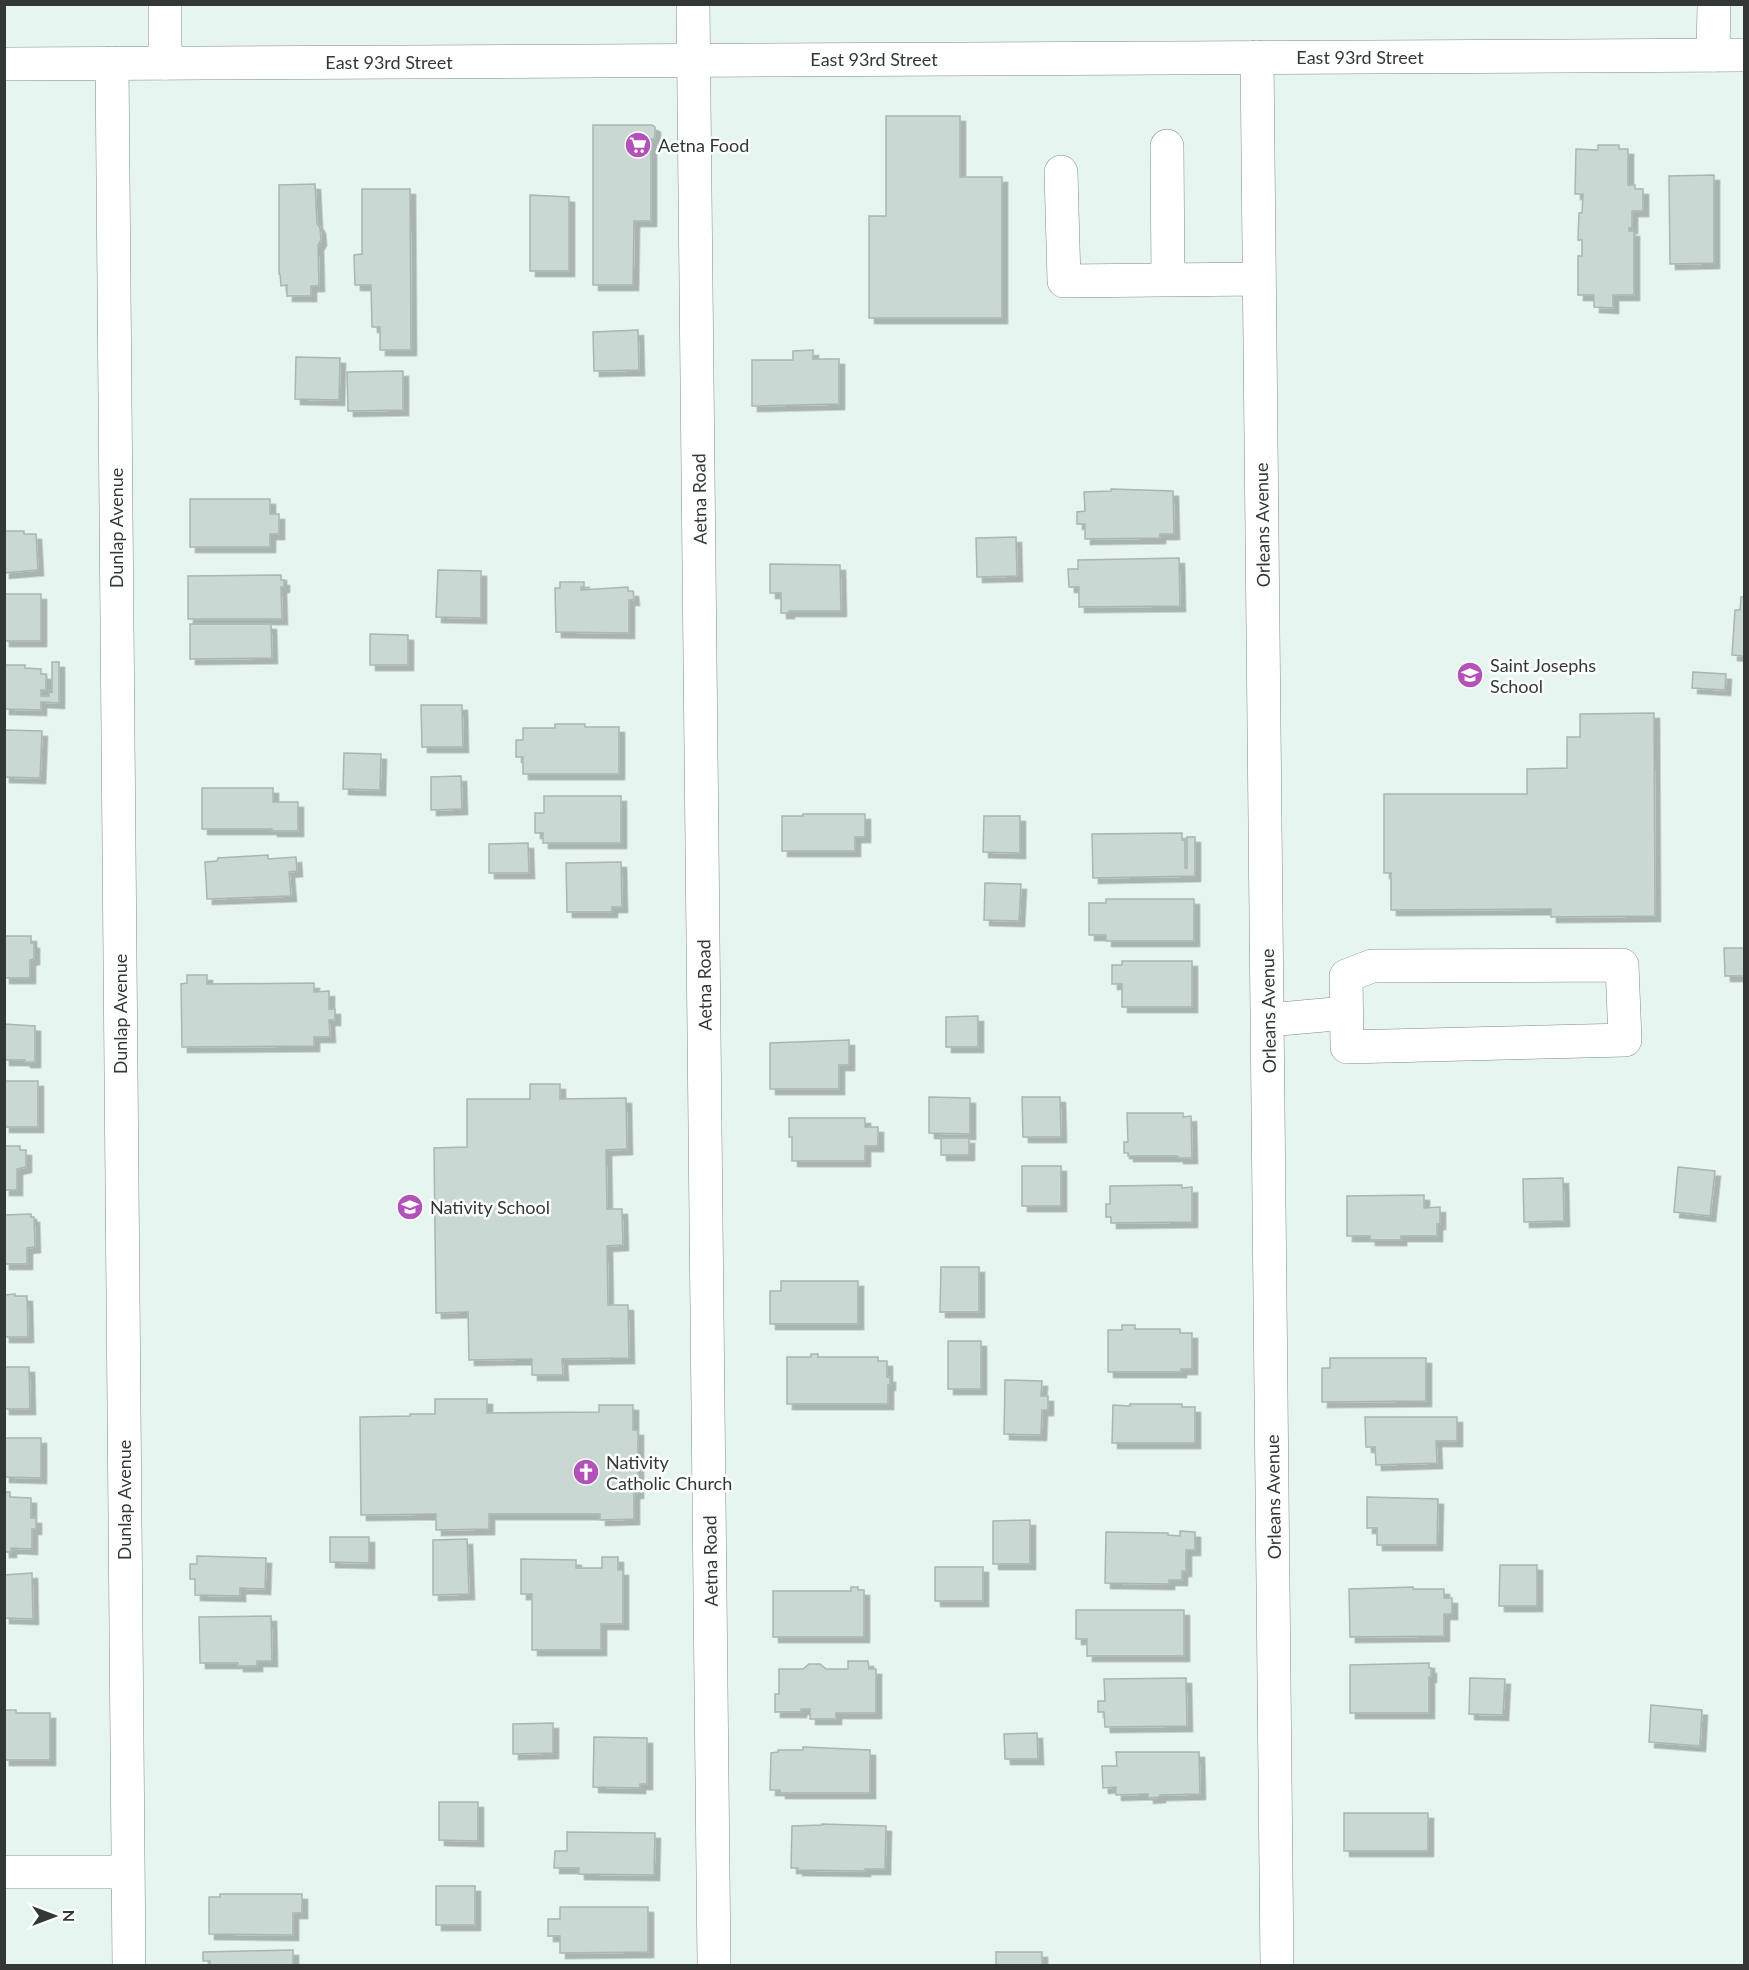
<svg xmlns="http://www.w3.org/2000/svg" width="1749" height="1970" viewBox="0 0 1749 1970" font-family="Lato,sans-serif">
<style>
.building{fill:#cad8d4;stroke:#a9b6b2;stroke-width:1.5;filter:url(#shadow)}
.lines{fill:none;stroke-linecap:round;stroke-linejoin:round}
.minor-casing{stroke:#7f8c88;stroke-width:34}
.major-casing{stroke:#7f8c88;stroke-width:34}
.minor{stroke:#fff;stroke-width:33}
.major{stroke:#fff;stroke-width:33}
.labels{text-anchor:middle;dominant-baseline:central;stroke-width:5;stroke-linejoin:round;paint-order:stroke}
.street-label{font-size:18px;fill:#333837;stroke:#fcfffe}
.poi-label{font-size:18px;fill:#333837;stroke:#fcfffe;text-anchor:start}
</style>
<defs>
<filter id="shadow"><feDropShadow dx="5.5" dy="5.5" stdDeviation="0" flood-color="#0004"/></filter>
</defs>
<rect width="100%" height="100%" fill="#e7f5f0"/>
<path class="building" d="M886,116h74v61h42v141h-133v-102h17z
M593,125h59l3,2v12h-4v82h-17l-1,64h-40z
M1598,145h21v4h9v36h7v4h8v22h-11v17h-3v3h5v64h-21v13l-19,-1v-12h-16v-39h4v-16h-4l1,-27h3l1,-19h-8l1,-45 22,1z
M1714,175v88l-44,1 -1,-88z
M315,184l2,39 3,5 1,12 -3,5 1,41h-8v10h-24v-11l-6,1 -1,-12h-1v-89z
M362,189h48l1,161h-31v-23h-8l-1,-42h-16l-1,-30 8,-1z
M530,195l39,2v74h-39z
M638,330l1,40 -45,1 -1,-39z
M813,350v9h26v45l-87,2v-46h41v-9z
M296,357l44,1 -1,42 -44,-1z
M403,371v39l-55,1 -1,-39z
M1111,489l62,2 1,43h-14v4l-75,1v-15h-8v-12l8,-1 -1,-19 27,-1z
M190,499h80v15h9v20h-9v13h-80z
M4,531h20v3h12l2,36 -34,3z
M1016,537l1,39 -40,1 -1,-39z
M1179,558l1,48 -101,1v-20h-10l-1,-18h10v-9z
M770,564l70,1 1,46h-52v2h-8v-20h-11z
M438,570l43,1v47l-45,-1z
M281,575v5h3v7h-3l1,32h-94v-43z
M560,582h24v5h-3v3l47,-3v4h5l1,9h-5v33l-73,-1 -1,-44h5z
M4,594h37v47h-37z
M1741,597h3v59l-12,-1 3,-45h5z
M190,624h81l1,34 -82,1z
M370,634l38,1v30h-38z
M52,662h7v41l-18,-1v8l-37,-1v-44h21v3l16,1v5h5v16h-5v6h8v-5l3,1z
M1693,672l33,2 -1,16 -33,-2z
M421,705h41l1,42h-41z
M1654,713l1,203 -104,1v-8l-160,1v-37h-7v-79h143v-25l40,-1v-31h13v-23z
M555,724h30v3h34v47h-96v-17h-7v-17h7v-12h32z
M4,730l38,1 -2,47 -36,-1z
M344,753l37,1 -1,36 -37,-1z
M461,776l1,33 -31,1v-33z
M202,788h71v14h25v29h-26v-2h-70z
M544,796h77v47h-78v-10h-8v-20h9z
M803,814h62v23h-10v14h-73v-35h21z
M984,816h36v37l-37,-1z
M1182,833v7h3v28h2v-31h8v39l-102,2 -1,-44z
M528,843l1,30h-40v-29z
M268,855v4l28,-2 1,14 -8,1 2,24 -84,3 -2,-37 12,-1 1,-3z
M621,862l1,45h-10v5h-45l-1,-49z
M985,883l36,1 -2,37 -35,-1z
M1106,899h88v42h-88v-6h-17v-32h17z
M4,936h27v7h3v16l-4,1v18h-26z
M1724,948h20v28h-19z
M1122,961h70v46h-70v-23h-10v-19h10z
M187,975h20v9l107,-1v9l15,-1v18h6v11h-6l1,17h-16v9l-132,1 -1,-63 6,-1z
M978,1016v31h-32v-30z
M4,1024l31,2v36h-10v-2h-21z
M849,1040v25h-10v24h-69v-46z
M4,1081h34v46h-34z
M530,1084h30v15l66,-1 1,51 -21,1 1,59h15l1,36 -16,1 1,59h20l1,53 -67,1 1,16h-31v-16l-63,1 -1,-48 -32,1 -2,-165 33,-1v-48h63z
M929,1097l41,1v36l-41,-1z
M1022,1097h38l1,40h-38z
M1127,1113h56v4l8,-1 1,42h-14v-2h-50v-3h-4v-11h4z
M789,1118h76v9h13v19h-13v15h-73v-24h-3z
M941,1138h28v17h-28z
M4,1146h16v4h6v17l-9,2v21h-13z
M1022,1166h39v40h-39z
M1678,1167l37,4 -5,45 -36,-4z
M1563,1178l1,43 -40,1 -1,-43z
M1182,1185v3l10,-1v35l-81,1v-6h-5v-13h4v-18z
M1424,1195v13l16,-1v17h-3v12h-36v4h-31v-4h-23v-40z
M31,1214v3h3l1,30 -8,1v16h-23v-49z
M941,1267h38v45h-39z
M781,1281h77v43h-88v-33h11z
M15,1294v2h12l1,41h-24v-42z
M1122,1325h13v4h45v4h12v36h-11v3h-73v-42h14z
M948,1341h33v48h-33z
M811,1354h7v3h60v4h9v16h3v8h-2v19h-101v-47h24z
M1330,1358h96v43l-104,1v-34h8z
M4,1367h25l1,42h-26z
M1005,1380l37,1 -1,15h7v14h-6l-1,25 -37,-1z
M435,1399h52v14l112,-1v-7h34v25h5v63h-4v26l-34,1v-6h-111v15l-53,1v-16l-75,1 -1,-98 50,-1v-2h25z
M1130,1404h52v3h13v36h-83l1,-38 17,1z
M1365,1417h92v24h-21l1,22 -61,2 -1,-18h-9z
M4,1438h37v40l-37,-1z
M4,1492h6v5l21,1v20h5v11h-4v20l-21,-1v4h-7z
M1367,1497l71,2 -1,46h-60v-17h-10z
M1030,1520v44h-37v-43z
M1180,1531l15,1v18h-9v21h-4v9h-13v4l-64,-1 1,-51 62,1v2l12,1z
M330,1537h39v26l-39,-1z
M467,1539l2,55 -36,1v-55z
M197,1556l69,2 -1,31 -25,-1v8l-45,-1v-16h-5v-15h7z
M602,1557h16v13h5v54h-22v26h-69v-56h-11v-35l55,1v8h26z
M1500,1565h37v41h-38z
M935,1567h48v34h-48z
M32,1573l1,46 -29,-1v-43z
M851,1587h7v3h6v47h-91v-46h78z
M1413,1587v2h31v9h8v16h-8v22l-94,1 -1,-48z
M1076,1610h108v46h-97v-17h-11z
M271,1616l1,45h-15v5h-19v-3h-38l-1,-46z
M848,1661h20l1,8h7v44h-40v6h-26v-10h-9v3h-26v-18h4v-25h24l6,-5h11l6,5h22z
M1429,1663v5h2v9h-2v36h-79v-48z
M1186,1678l1,48 -82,1 -1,-15h-6v-11h7l-1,-22z
M1470,1678l35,1 -2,36 -34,-1z
M1651,1705l51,5 -2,36 -51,-4z
M4,1710h12v3h34v47h-46z
M553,1723v30l-40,1v-30z
M1037,1733l1,26h-33l-1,-25z
M594,1737l53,1v46h-7v4l-47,-1z
M803,1747l67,3v43h-90v-3h-10l1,-37 7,-1v-2h25z
M1116,1752h83l1,42 -40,1v2l-12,1v-4l-32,1v-8l-13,1 -1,-22h15z
M439,1802h39v39l-39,-1z
M1344,1813h84v38h-84z
M822,1824l64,2 -1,43h-20v2l-68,-1 1,-2h-7l1,-42 30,-1z
M567,1832l88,1 -1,42 -75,-1v-6h-25l1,-17h12z
M436,1886h39v39h-39z
M220,1894h82v19h-9v22l-84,-1v-37h11z
M560,1907h88v45l-88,1v-17h-12v-17h12z
M293,1950v16h-83v-5h-7v-9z
M996,1952h46v14h-46z"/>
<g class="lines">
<defs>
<path id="minor" d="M165,4v59
M693,4l21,1962
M1713,55l1,-51
M1257,57l20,1909
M112,63l17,1903
M1167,146l1,134
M1061,172l3,109 195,-2
M1622,965l3,75 -278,7 -1,-71 26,-10z
M1268,1020l78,-7
M4,1872h124"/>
<path id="major" d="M4,64l1740,-9"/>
</defs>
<use href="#minor" class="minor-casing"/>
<use href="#major" class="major-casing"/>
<use href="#minor" class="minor"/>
<use href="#major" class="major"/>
</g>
<defs>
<symbol id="supermarket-disc" viewBox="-11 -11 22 22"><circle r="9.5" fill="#b351b9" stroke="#fcfffe"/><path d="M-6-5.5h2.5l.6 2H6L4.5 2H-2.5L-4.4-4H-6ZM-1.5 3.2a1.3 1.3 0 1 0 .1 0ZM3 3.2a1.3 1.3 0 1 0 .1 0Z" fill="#fff"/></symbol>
<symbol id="school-disc" viewBox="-11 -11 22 22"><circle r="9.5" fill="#b351b9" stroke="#fcfffe"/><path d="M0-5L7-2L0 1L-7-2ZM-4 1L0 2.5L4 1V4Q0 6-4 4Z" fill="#fff"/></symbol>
<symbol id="church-disc" viewBox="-11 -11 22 22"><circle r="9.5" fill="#b351b9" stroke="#fcfffe"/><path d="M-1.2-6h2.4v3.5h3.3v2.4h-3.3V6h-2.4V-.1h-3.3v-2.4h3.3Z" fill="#fff"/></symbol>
</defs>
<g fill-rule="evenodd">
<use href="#supermarket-disc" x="623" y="130" width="30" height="30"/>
<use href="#school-disc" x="1455" y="660" width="30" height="30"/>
<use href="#school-disc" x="395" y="1192" width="30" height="30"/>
<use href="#church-disc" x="571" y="1457" width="30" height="30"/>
</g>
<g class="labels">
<g class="street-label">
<text x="1360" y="57">East 93rd Street</text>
<text x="874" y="59">East 93rd Street</text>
<text x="389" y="62">East 93rd Street</text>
<text transform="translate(699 499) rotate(-91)">Aetna Road</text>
<text transform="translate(1262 525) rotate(-91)">Orleans Avenue</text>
<text transform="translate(116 528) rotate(-90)">Dunlap Avenue</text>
<text transform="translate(704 985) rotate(-91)">Aetna Road</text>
<text transform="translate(1268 1011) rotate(-91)">Orleans Avenue</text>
<text transform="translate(120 1014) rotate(-90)">Dunlap Avenue</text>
<text transform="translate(1273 1497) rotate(-91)">Orleans Avenue</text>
<text transform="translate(124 1500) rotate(-90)">Dunlap Avenue</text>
<text transform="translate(710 1561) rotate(-91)">Aetna Road</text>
</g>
<g class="poi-label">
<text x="658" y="145">Aetna Food</text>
<text x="1490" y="665">Saint Josephs<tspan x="1490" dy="21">School</tspan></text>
<text x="430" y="1207">Nativity School</text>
<text x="606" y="1462">Nativity<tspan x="606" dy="21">Catholic Church</tspan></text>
</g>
</g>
<rect width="1749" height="1970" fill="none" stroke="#333837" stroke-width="12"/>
<g transform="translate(54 1916) rotate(90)" stroke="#fcfffe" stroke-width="4.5" paint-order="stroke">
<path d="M0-4.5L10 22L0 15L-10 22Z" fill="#333837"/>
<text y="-9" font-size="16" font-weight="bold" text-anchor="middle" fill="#333837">N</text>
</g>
</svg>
